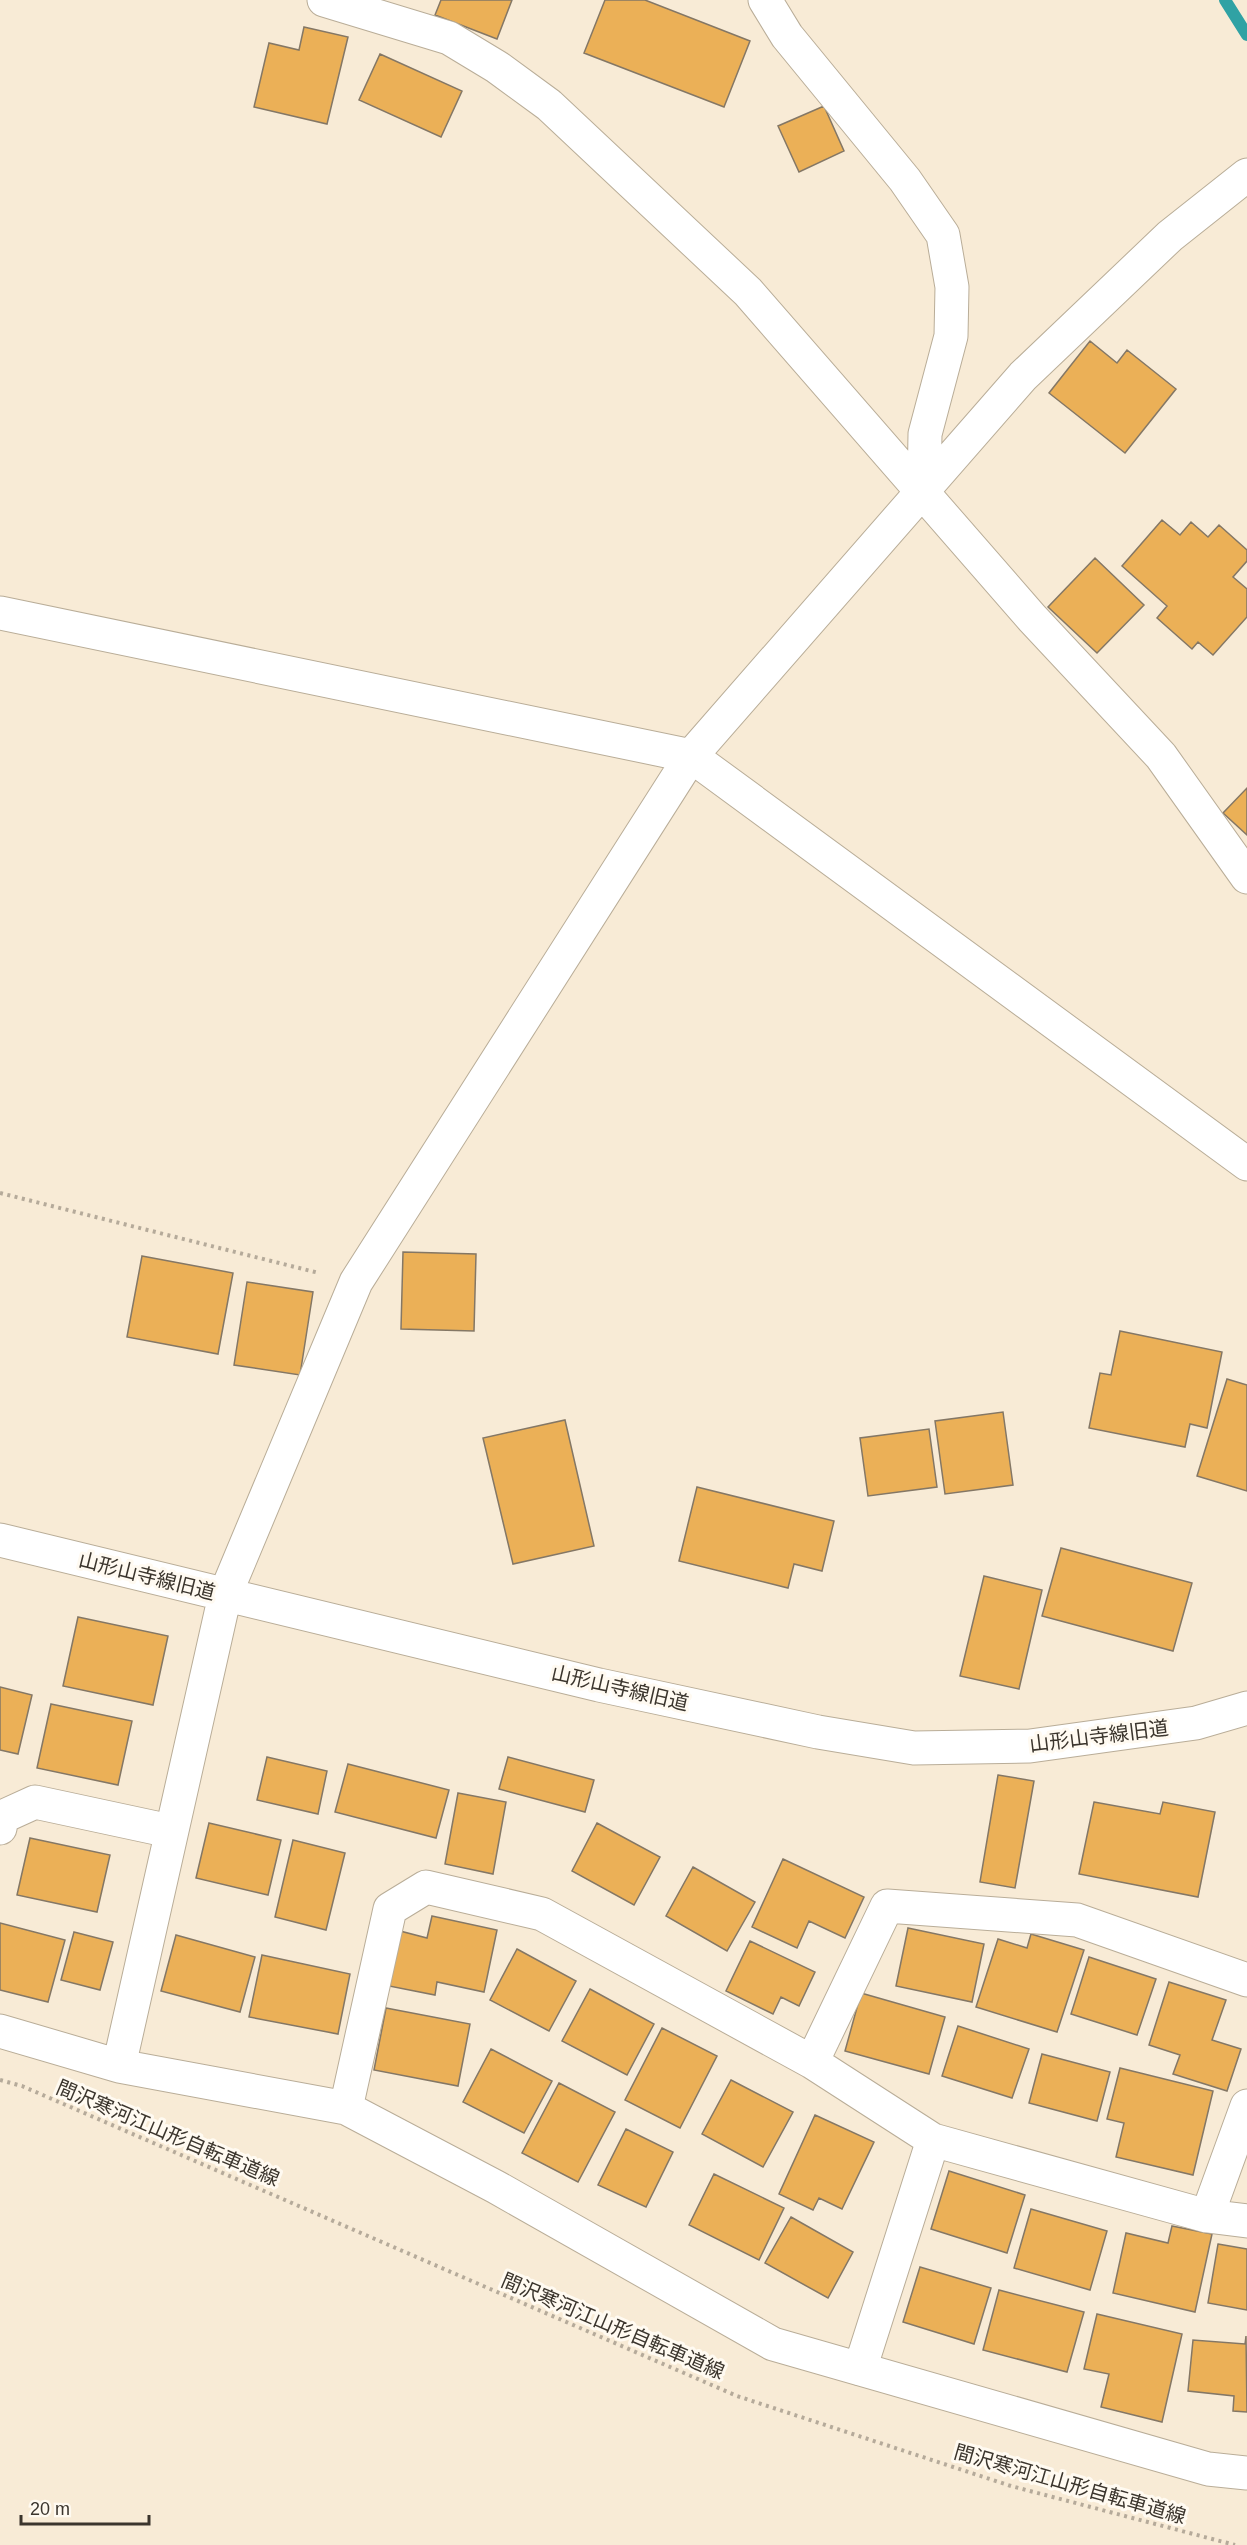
<svg xmlns="http://www.w3.org/2000/svg" width="1247" height="2545" viewBox="0 0 1247 2545" font-family="Helvetica,'Noto Sans JP',sans-serif">
<style>
.lines{fill:none;stroke-linecap:round;stroke-linejoin:round}
.stream{stroke:#30a2a4;stroke-width:12}
.building{fill:#ebb057;stroke:#847765;stroke-width:1.5}
.minor-casing{stroke:#b9ad98;stroke-width:35}
.path{stroke:#b5aa9a;stroke-width:4;stroke-dasharray:3 4.5;stroke-linecap:butt}
.minor{stroke:#fff;stroke-width:33}
.labels{text-anchor:middle;dominant-baseline:central;stroke-width:6;stroke-linejoin:round;paint-order:stroke}
.street-label{font-size:20px;fill:#3b352d;stroke:#fffaf1}
</style>
<rect width="100%" height="100%" fill="#f8ebd6"/>
<g class="lines">
<path class="stream" d="M1225,0l22,35"/>
</g>
<path class="building" d="M441,0h71l-15,39 -62,-24z
M605,0h40l105,41 -26,66 -140,-54z
M304,27l44,10 -21,87 -73,-17 15,-64 30,7z
M380,54l82,37 -21,46 -82,-37z
M824,106l20,45 -45,21 -21,-46z
M1090,341l27,22 10,-13 49,39 -51,64 -76,-60z
M1162,520l18,15 11,-13 17,15 11,-12 28,25v11l-14,16 14,12v28l-34,38 -15,-13 -6,7 -35,-31 10,-12 -45,-40z
M1095,558l49,47 -47,48 -49,-46z
M1247,788v47l-24,-22z
M403,1252l73,2 -2,77 -73,-2z
M142,1256l91,17 -15,81 -91,-17z
M247,1282l66,10 -13,83 -66,-10z
M1120,1331l102,21 -15,76 -17,-4 -5,23 -96,-19 11,-55 11,2z
M1227,1379l20,6v106l-50,-15z
M1003,1412l10,73 -68,9 -10,-73z
M565,1420l29,126 -81,18 -30,-126z
M929,1429l8,58 -69,9 -8,-58z
M697,1487l137,34 -12,50 -28,-7 -6,24 -109,-27z
M1061,1548l131,35 -19,68 -131,-35z
M984,1576l58,14 -23,99 -59,-13z
M78,1617l90,19 -15,69 -90,-19z
M0,1687l32,8 -14,59 -18,-4z
M51,1704l81,17 -14,64 -81,-17z
M267,1757l60,14 -9,43 -61,-14z
M508,1757l86,23 -9,32 -86,-23z
M348,1764l101,26 -13,48 -101,-26z
M998,1775l36,6 -19,107 -35,-6z
M458,1793l48,9 -13,72 -48,-10z
M1094,1802l66,12 3,-12 52,10 -17,85 -119,-23z
M209,1823l72,17 -13,55 -72,-17z
M597,1823l63,34 -26,48 -62,-34z
M30,1838l80,17 -13,57 -80,-17z
M293,1840l52,13 -19,77 -51,-13z
M783,1859l81,38 -19,41 -36,-17 -12,27 -45,-21z
M693,1867l62,35 -28,49 -61,-35z
M432,1916l65,14 -13,62 -47,-10 -2,13 -46,-9 11,-55 27,7z
M0,1923l65,17 -17,62 -48,-12z
M908,1928l76,16 -12,58 -76,-16z
M74,1932l39,10 -13,48 -39,-10z
M1031,1934l53,16 -27,82 -81,-25 22,-68 29,9z
M176,1935l79,22 -15,55 -79,-21z
M750,1941l65,31 -16,34 -18,-9 -8,17 -47,-23z
M517,1949l59,32 -27,50 -59,-31z
M262,1955l88,19 -12,60 -89,-17z
M1089,1957l67,22 -19,56 -66,-21z
M1169,1982l57,18 -14,40 29,9 -14,42 -54,-17 7,-19 -31,-10z
M590,1989l64,35 -27,51 -65,-34z
M861,1993l84,24 -16,57 -84,-23z
M386,2008l84,16 -12,62 -84,-16z
M958,2026l71,23 -17,49 -70,-22z
M662,2028l55,28 -37,72 -55,-28z
M491,2049l61,32 -28,52 -61,-31z
M1042,2054l68,18 -13,49 -68,-18z
M1120,2068l93,23 -20,84 -77,-18 8,-34 -17,-4z
M731,2080l62,32 -30,55 -61,-33z
M559,2083l56,29 -37,70 -56,-29z
M815,2115l59,27 -32,67 -23,-11 -6,12 -34,-16z
M626,2129l47,23 -27,55 -48,-22z
M949,2171l76,24 -18,58 -76,-24z
M714,2174l70,34 -25,52 -70,-35z
M1031,2209l76,22 -17,59 -76,-22z
M791,2217l62,35 -25,46 -63,-35z
M1172,2226l40,8 -17,78 -82,-19 13,-60 42,10z
M1218,2244l29,5v61l-39,-7z
M920,2267l71,21 -17,56 -71,-22z
M999,2290l85,22 -17,60 -84,-22z
M1097,2314l85,20 -20,88 -61,-15 8,-33 -25,-5z
M1246,2336l1,76 -14,-1 1,-15 -46,-5 5,-51 52,4z"/>
<g class="lines">
<defs>
<path id="minor" d="M324,0l125,38 48,29 52,38 199,187 284,326 129,138 86,121
M765,0l22,36 118,144 38,55 9,52 -1,49 -26,98 -1,57
M0,613l691,143 332,-380 147,-140 77,-61
M1247,1164l-556,-408 -335,526 -131,313 -106,471 227,42 150,79 277,157 435,125 39,4
M0,1540l599,145 219,47 96,16 116,-2 166,-23 51,-15
M0,1828l2,-11 33,-15 135,29
M0,2031l119,35
M812,2062l75,-156 190,14 170,60
M346,2108l44,-199 36,-22 116,27 270,148 121,78 274,76 40,5
M1207,2216l40,-110
M860,2369l73,-229"/>
</defs>
<use href="#minor" class="minor-casing"/>
<path class="path" d="M0,1193l319,80
M0,2080l22,6 715,310 274,90 224,59"/>
<use href="#minor" class="minor"/>
</g>
<g class="labels">
<g class="street-label">
<text transform="translate(147 1576) rotate(14)">山形山寺線旧道</text>
<text transform="translate(620 1688) rotate(13)">山形山寺線旧道</text>
<text transform="translate(1099 1736) rotate(-7)">山形山寺線旧道</text>
<text transform="translate(168 2133) rotate(23)">間沢寒河江山形自転車道線</text>
<text transform="translate(613 2326) rotate(23)">間沢寒河江山形自転車道線</text>
<text transform="translate(1070 2484) rotate(16)">間沢寒河江山形自転車道線</text>
</g>
</g>
<path d="M21 2515v9h128v-9" fill="none" stroke="#3b352d" stroke-width="3"/>
<text x="30" y="2515" font-size="18" fill="#3b352d" stroke="#fffaf1" stroke-width="4.5" paint-order="stroke">20 m</text>
</svg>
